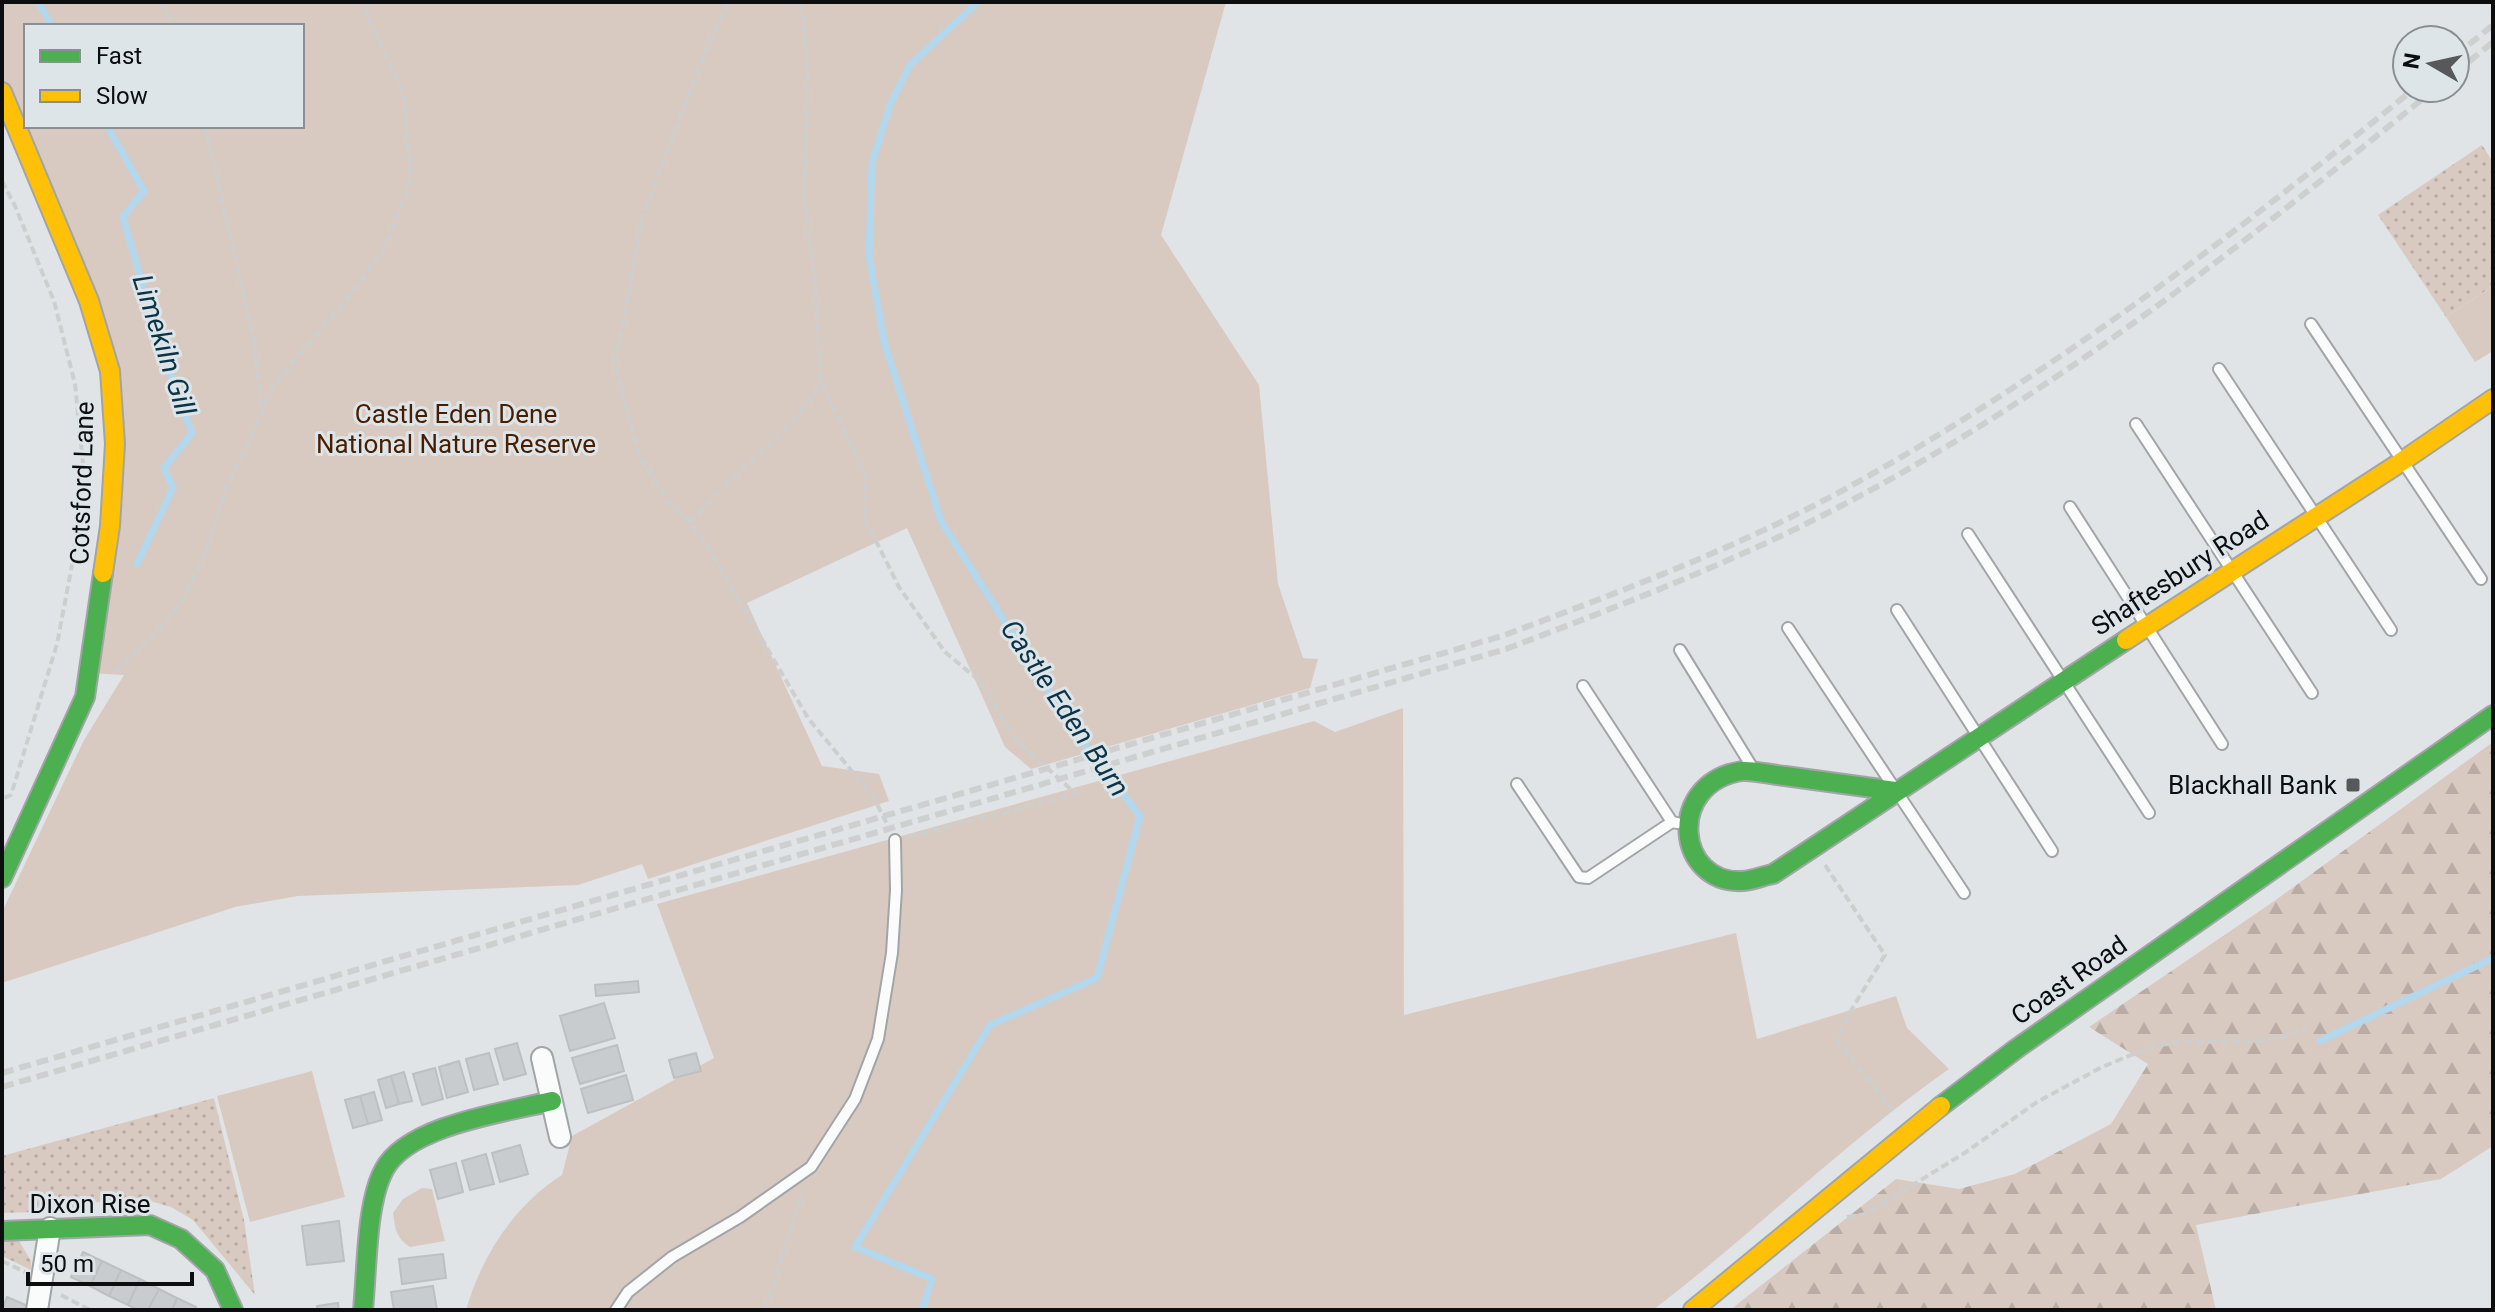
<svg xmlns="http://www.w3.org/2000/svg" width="2495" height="1312" viewBox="0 0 2495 1312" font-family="Roboto,sans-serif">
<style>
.grass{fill:url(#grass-dots)}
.forest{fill:url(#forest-firs)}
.green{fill:#d9cac1;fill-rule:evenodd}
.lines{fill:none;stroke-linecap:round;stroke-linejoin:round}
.stream{stroke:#b3d7ec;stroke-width:7}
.building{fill:#c9ccce;stroke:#bdc0c2;stroke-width:2}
.lane-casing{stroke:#a2a5a7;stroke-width:14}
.street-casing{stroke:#a2a5a7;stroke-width:24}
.fast-casing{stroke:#a2a5a7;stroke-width:22}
.slow-casing{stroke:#a2a5a7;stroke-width:22}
.path{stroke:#cdcfcf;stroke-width:4;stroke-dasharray:8 4;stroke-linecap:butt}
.lane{stroke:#fafbfb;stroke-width:10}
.street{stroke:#fafbfb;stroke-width:20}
.fast{stroke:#4caf50;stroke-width:18}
.slow{stroke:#ffc107;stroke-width:18}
.rail{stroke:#ced0d0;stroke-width:6;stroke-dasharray:12 6;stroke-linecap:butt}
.poi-dot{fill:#56585a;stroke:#dde5e9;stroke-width:3}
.labels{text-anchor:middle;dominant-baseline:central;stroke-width:6;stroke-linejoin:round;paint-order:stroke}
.park-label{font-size:26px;fill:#481e00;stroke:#dde5e9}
.street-label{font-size:26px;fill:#0b0d0f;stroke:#dde5e9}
.poi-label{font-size:26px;fill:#0b0d0f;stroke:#dde5e9;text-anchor:end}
.water-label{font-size:28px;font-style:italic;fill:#0b3449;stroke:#dde5e9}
</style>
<defs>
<pattern id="grass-dots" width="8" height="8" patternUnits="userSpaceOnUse" patternTransform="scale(2)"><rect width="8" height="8" fill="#d9cac1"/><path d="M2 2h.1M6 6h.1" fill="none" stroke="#b9aca5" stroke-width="1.8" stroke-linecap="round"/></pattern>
<pattern id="forest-firs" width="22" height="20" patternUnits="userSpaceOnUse" patternTransform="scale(2)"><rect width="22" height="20" fill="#d9cac1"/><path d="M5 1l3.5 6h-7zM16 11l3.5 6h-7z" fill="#b9aca5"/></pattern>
</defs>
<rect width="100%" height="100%" fill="#e0e4e6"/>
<path class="grass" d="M2482,145l11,17v124l-47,31 -68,-102z
M214,1098l30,122 11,75 -62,-75 -22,-13 -31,-9 -50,5 -16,8 -72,2v-57z
M2,1236l17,5 12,20v9l-29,-14z"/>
<path class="forest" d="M2493,742v404l-52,33 -245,46 20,85h-486l166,-131 63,10 56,-15 96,-50 37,-60 -59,-37 181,-123z"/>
<path class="green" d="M2,2h1224l-65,233 98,150 19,199 25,74 15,1 -8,29 -279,81 -26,-22 -98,-219 -160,75 75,163 57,8 10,27 -241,78 -6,-15 -64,21 -280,11 -63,11 -233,76v-71l82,-172 40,-65 -35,-2 21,-302 -108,-279zM26,26h276v100h-276z
M2493,286v65l-18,11 -29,-45z
M1403,708l1,307 332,-82 21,106 139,-43 11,32 42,41c-104,73 -195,164 -296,241h-1187c15,-53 49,-106 96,-135l10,-39 142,-78 -57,-154 657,-183 21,11z
M312,1071l33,126 -95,25 -33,-126z
M422,1188l10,1 13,52 -35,6c-14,-9 -15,-19 -17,-34l10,-14z"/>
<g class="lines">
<path class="stream" d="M38,2l14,24
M107,126l37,65 -21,26 40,138 29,78 -28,35 9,20 -36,76
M2320,1041l173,-83
M922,1310l10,-31 -77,-32 135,-222 107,-47 43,-162 -68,-88 -131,-207 -57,-180 -15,-85 3,-93 18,-58 20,-40 68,-63"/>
</g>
<path class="building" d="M638,981l1,11 -43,4 -1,-11z
M604,1003l11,35 -45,13 -10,-35z
M517,1043l9,31 -22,6 -9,-31z
M617,1045l7,26 -44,13 -8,-26z
M489,1053l9,31 -24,6 -8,-31z
M696,1053l5,18 -27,7 -5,-18z
M459,1061l9,31 -21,6 -8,-31z
M435,1068l8,31 -21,6 -9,-31z
M404,1072l8,29 -13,3 -8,-28z
M626,1075l7,25 -45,13 -7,-24z
M391,1076l8,28 -13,4 -8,-28z
M374,1092l8,28 -14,4 -8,-28z
M360,1096l8,28 -15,4 -8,-28z
M520,1145l8,29 -28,8 -8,-29z
M486,1154l8,30 -24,6 -8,-29z
M456,1163l7,29 -25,7 -8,-29z
M339,1221l5,40 -37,4 -5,-39z
M83,1252l19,9 -12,25 -19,-9z
M443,1254l3,24 -44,6 -3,-25z
M102,1261l19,9 -12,26 -19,-10z
M121,1270l19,9 -12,26 -19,-9z
M140,1279l19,10 -11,21h-10l-10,-5z
M433,1286l4,24h-43l-3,-18z
M159,1289l18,9 -5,12h-24z
M7,1297l21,9 -2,4h-24z
M177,1298l19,9 -1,3h-23z
M338,1303l1,7h-21l-1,-4z"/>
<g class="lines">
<defs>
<path id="lane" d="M2311,324l170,255
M2219,369l172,261
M2136,424l176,269
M2070,507l152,237
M1968,534l181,279
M1897,610l155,241
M1788,628l176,265
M1680,650l72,117
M1583,686l89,136 5,1
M1517,784l62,93 9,1 84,-56
M616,1310l12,-18 44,-35 68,-40 71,-50 44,-68 23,-60 14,-86 4,-63 -1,-50"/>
<path id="street" d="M542,1058l18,79
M37,1310l13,-82"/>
<path id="fast" d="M1895,791c-37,-5 -73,-10 -110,-15 -13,-1 -30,-6 -43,-5 -77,12 -66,114 1,110 10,-1 20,-5 30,-7l353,-234
M2,878l83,-181 18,-124
M1941,1106l75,-57 477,-334
M2,1231l148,-6 31,14 34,31 18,40
M363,1310c4,-39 3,-107 21,-140 23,-45 123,-58 168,-69"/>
<path id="slow" d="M2,92l87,209 21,70 5,73 -5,82 -7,47
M2126,640l275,-178 92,-63
M1693,1310l248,-204"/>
</defs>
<use href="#lane" class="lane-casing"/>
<use href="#street" class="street-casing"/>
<use href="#fast" class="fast-casing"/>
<use href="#slow" class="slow-casing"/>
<path class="path" d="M161,2l13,24
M728,2l-28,63 -57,151 -28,149 24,91 30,46 21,21 19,26 99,169 66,80 14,28
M799,2l4,15 5,60 -4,119 11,87 6,99 45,95v44l33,66 46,65 36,30 33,56 62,56 -168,43
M205,126l49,215 8,68
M2,181l13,25 39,95 21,83 8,79 -10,97 -16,84 -46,151 -9,4
M690,523c11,-10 19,-22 29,-32 41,-38 72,-60 102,-109
M115,672l44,-42 26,-33 19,-42 23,-70 23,-45 24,-56 74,-86 38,-52 25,-67 -7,-83 -42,-94
M1825,865l60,90 -32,52 -16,33 56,71
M1847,1217l19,-3 100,-62 71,-50 65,-35 51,-21 28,-4 83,-1 44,-12
M2,1261l23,11
M61,1295l29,15
M765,1310l38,-118"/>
<use href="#lane" class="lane"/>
<use href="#street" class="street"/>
<use href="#fast" class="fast"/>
<use href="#slow" class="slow"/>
<path class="rail" d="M2455,56l38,-31
M2455,73l38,-31
M2,1073l1500,-437c112,-42 228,-85 334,-142 207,-113 396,-257 579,-406
M2,1087l1504,-438c113,-43 226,-86 333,-142 215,-112 410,-267 597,-419"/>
</g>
<rect class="poi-dot" x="2345" y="777" width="16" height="16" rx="4"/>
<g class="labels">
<g class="park-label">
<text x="456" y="414">Castle Eden Dene<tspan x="456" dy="30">National Nature Reserve</tspan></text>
</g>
<g class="street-label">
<text transform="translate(82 483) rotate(-88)">Cotsford Lane</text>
<text transform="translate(2180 573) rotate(-33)">Shaftesbury Road</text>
<text transform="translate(2069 980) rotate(-35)">Coast Road</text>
<text x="90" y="1204">Dixon Rise</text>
</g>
<g class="poi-label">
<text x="2337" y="785">Blackhall Bank</text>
</g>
<g class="water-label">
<text transform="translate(164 345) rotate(72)">Limekiln Gill</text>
<text transform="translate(1065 708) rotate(56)">Castle Eden Burn</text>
</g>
</g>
<rect width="2495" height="1312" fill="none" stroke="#0b0d0f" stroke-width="8"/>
<rect x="24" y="24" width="280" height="104" fill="#dde5e9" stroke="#898f92" stroke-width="2"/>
<rect x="40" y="50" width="40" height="12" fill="#4caf50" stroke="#898f92" stroke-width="2"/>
<text x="96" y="64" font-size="24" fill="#0b0d0f">Fast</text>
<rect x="40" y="90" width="40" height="12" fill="#ffc107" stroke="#898f92" stroke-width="2"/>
<text x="96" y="104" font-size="24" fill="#0b0d0f">Slow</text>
<g transform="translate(2431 64) rotate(279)"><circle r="38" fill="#dde5e9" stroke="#898f92" stroke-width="2"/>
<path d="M0-6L14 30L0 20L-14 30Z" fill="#56585a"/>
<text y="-12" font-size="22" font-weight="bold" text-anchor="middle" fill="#0b0d0f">N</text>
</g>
<path d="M28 1272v12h164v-12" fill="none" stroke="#0b0d0f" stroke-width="4"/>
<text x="40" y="1272" font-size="24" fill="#0b0d0f" stroke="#dde5e9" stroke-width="6" paint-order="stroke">50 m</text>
</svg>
